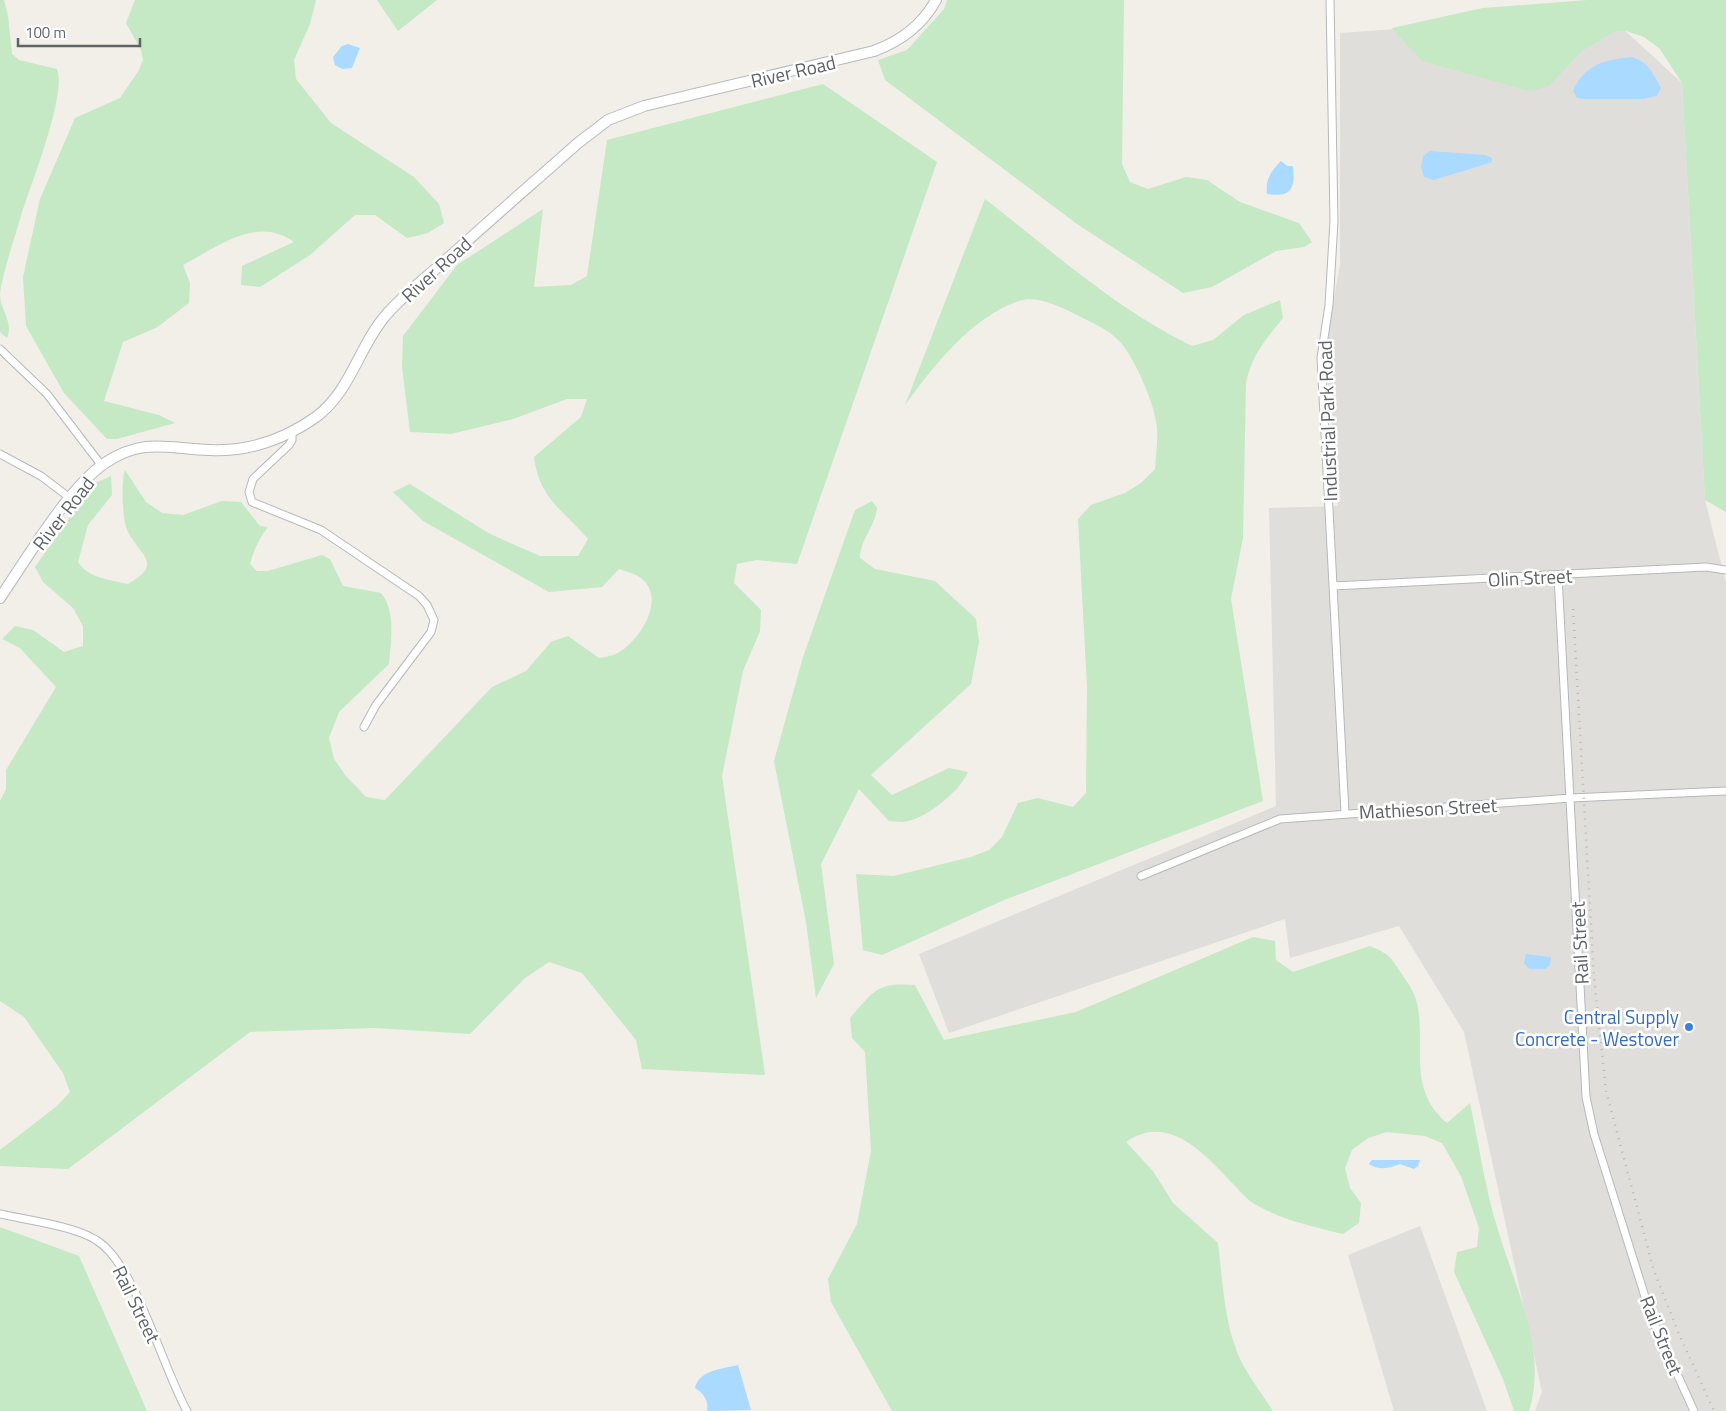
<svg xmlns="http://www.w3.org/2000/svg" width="1726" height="1411" viewBox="0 0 1726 1411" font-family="'Titillium Web',sans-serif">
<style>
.industrial{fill:#e0deda}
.green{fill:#c5e8c5}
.water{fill:#aadaff}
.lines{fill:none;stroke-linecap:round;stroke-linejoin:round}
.street-casing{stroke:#b5b8bc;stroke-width:9}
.secondary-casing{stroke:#b6babf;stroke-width:12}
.street{stroke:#fff;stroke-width:7}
.secondary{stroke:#fff;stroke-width:10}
.rail{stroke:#b6b7b8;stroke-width:2.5;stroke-dasharray:1 6;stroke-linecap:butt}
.shop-dot{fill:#3f7fe0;stroke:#fff;stroke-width:2}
.labels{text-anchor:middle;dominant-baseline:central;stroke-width:5;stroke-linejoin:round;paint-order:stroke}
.street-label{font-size:19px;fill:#5f6368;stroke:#fff}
.shop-label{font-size:19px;fill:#366cbe;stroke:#fff;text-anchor:end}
</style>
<rect width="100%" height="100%" fill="#f1efe8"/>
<path class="industrial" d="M1607,14l75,69 23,417 21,83v828h-191l7,-19 -78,-360 -65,-106 -109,32 -5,-39 -336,114 -30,-79 357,-148 -7,-298 69,-2 -13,-161 15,-80v-232z
M1420,1226l67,185h-93l-46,-156z"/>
<path class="green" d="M0,0h4l4,15 4,39 7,6 38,9c10,26 -27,117 -36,147 -6,20 -19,59 -21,78 0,16 14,28 7,44l-7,-6z
M135,0h181l-6,24 -16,36 2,19 35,44 83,54 25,27 5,19 -16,10 -21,5 -32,-23h-20l-45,40 -50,32 -19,-2 1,-19 52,-24c-37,-27 -77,5 -111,23l7,18 -1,20 -33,25 -33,14 -19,59 55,14 16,8 -58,16h-10l-43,-46 -38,-67 -3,-49 17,-78 35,-81 45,-20 19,-28 4,-10 -2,-10 -15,-27z
M377,0h60l-39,31z
M947,0h177l-2,164 8,18 18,7 38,-12 21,3 33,22 59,21 13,19 -8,5 -28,4 -64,36 -29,6 -106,-69 -192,-144 -7,-20 29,-10 37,-41z
M1588,0h138v512l-21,-12 -23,-417 -22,-34 -16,-12 -18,-6h-11l-33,20 -34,36 -18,4 -108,-30 -30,-33 91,-20z
M823,84l114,78 -140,402 -40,-4 -20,4 -3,19 27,27 -1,21 -17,40 -21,105 43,299 -123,-6 -6,-29 -54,-67 -33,-11 -24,16 -55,56 -95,-6 -125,4 -182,137 -68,-3v-16l57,-44 13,-14 -7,-19 -39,-56 -24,-16v-200l6,-12v-19l50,-83 -36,-39 -18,-9 13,-13 18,4 31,22 19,-6v-20l-10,-18 -30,-26 -8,-15 58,-83 18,-8 1,19 -24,30 -10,37c10,16 32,18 50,22 35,-20 14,-27 0,-52 -6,-10 -7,-51 -3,-62l21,32 16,11 21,2 39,-14 19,1 19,24 8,1c-9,11 -14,23 -18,37l7,7h11l54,-16 8,4 13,27 38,7c15,18 10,49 8,71l-50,48 -10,26 5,21 12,17 20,21 19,3 107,-113 34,-16 25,-29 17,-6 31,22c6,-1 13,-2 19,-5 23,-13 51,-58 20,-77 -5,-3 -13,-5 -19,-7l-17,18 -53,5 -126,-71 -30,-29 17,-8 80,50 50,22h38l10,-17c-25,-29 -49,-41 -54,-82l47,-40 6,-18h-20l-54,20 -62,15 -41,-2 -8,-65 1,-31 54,-71 86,-56 -9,78 37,-2 16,-9 20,-136z
M985,199c67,52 131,110 207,147l21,-6 31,-25 36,-15 3,18c-17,21 -32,38 -37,65l-3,155 -12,61 32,202 -259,99 -122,55 -19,-5 -7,-76 38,2 77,-19 18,-7 13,-13 16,-34 20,-5 35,9 13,-14 1,-106 -9,-168 13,-14 34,-12 16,-10 14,-14c1,-14 3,-29 2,-42 -2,-22 -24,-75 -41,-89 -12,-11 -28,-17 -43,-25 -14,-7 -38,-18 -54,-12 -49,17 -84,64 -114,104z
M872,501l5,7c-2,19 -17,32 -17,50l15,11 60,12 41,38 3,23 -8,42 -100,91 21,20 57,-27 19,4c-7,18 -40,45 -60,49 -5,2 -13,0 -19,0l-30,-32 -38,75 13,100 -18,34 -10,-76 -32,-161 29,-104 52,-147z
M1253,937l22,4 1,19 17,12 77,-26c19,8 20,10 31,27 8,11 15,22 17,35 7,44 -10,82 29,115l23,-20c9,42 15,86 28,127 17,58 50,120 31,181h-15l-11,-32 -49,-107 3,-20 20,-5 2,-19 -18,-52 -19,-33 -17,-7 -38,-4 -19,6 -16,12 -7,18 5,20 11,15 -2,20 -16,11c-31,-8 -62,-14 -90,-31 -8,-5 -15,-15 -22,-21 -28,-30 -63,-69 -105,-40l27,29 20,32 45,40c5,40 6,85 25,122 9,16 20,31 30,46h-381l-61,-109 -3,-23 29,-55 14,-73 -6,-99 -13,-14 -2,-20c24,-27 26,-36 65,-33l29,55 132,-28z
M0,1227l79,29 68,155h-147z"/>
<path class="water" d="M348,44l12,4 -8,20 -10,1 -7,-4 -2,-8 9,-11z
M1632,57c16,5 21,16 29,31l-4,8 -14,3h-59l-7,-1 -4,-7c12,-27 31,-31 59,-34z
M1430,151l55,4 7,3v4l-58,18 -10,-3 -3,-10 2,-11z
M1281,161l6,5h6c2,22 -1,32 -26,28 -2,-14 4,-23 14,-33z
M1526,954l25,3 -1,8 -5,4h-16l-5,-6z
M1372,1160h48l-2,6 -4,3 -14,-5c-10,4 -21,7 -31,0z
M738,1365l13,45 -44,1c2,-11 -4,-18 -12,-23 4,-18 27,-19 43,-23z"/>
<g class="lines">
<defs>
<path id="street" d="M1330,0l4,221 -5,84 -8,53 24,455
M0,349l47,45 55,72
M292,432v8l-3,5 -36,34 -4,13 3,10 69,28 98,66 8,9 7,15 -3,12 -55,73 -12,22
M0,454l41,22 29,22
M1558,576l28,521 8,37 58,185 42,92
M1333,586l373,-19 20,3
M1141,876l139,-57 291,-21 155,-7
M0,1214c27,6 74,12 96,26 39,23 67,129 91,171"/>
<path id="secondary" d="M0,598c26,-38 68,-110 105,-135 39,-26 63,-14 105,-13 38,2 75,-11 106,-33 35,-26 43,-71 70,-102 18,-21 41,-38 61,-56 43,-39 87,-77 131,-116l30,-23 36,-14 230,-55c27,-10 48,-25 62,-51"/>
</defs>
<use href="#street" class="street-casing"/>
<use href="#secondary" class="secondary-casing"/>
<use href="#street" class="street"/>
<use href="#secondary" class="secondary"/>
<path class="rail" d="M1573,609l21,368 12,114 48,180 25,63 35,77"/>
</g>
<circle class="shop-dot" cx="1689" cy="1027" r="5"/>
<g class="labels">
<g class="street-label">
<text transform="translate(793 71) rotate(-13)">River Road</text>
<text transform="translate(436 269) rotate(-42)">River Road</text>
<text transform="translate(1327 421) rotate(-92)">Industrial Park Road</text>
<text transform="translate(63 513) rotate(-52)">River Road</text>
<text transform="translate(1530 577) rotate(-3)">Olin Street</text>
<text transform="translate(1428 808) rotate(-3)">Mathieson Street</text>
<text transform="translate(1579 943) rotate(-93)">Rail Street</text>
<text transform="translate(137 1304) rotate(64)">Rail Street</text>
<text transform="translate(1662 1335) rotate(68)">Rail Street</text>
</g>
<g class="shop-label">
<text x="1679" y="1016">Central Supply<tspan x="1679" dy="22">Concrete - Westover</tspan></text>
</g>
</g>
<path d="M18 38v8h122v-8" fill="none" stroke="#5f6368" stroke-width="2.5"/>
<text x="25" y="38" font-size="15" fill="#5f6368" stroke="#ffffff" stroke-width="4" paint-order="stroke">100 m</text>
</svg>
